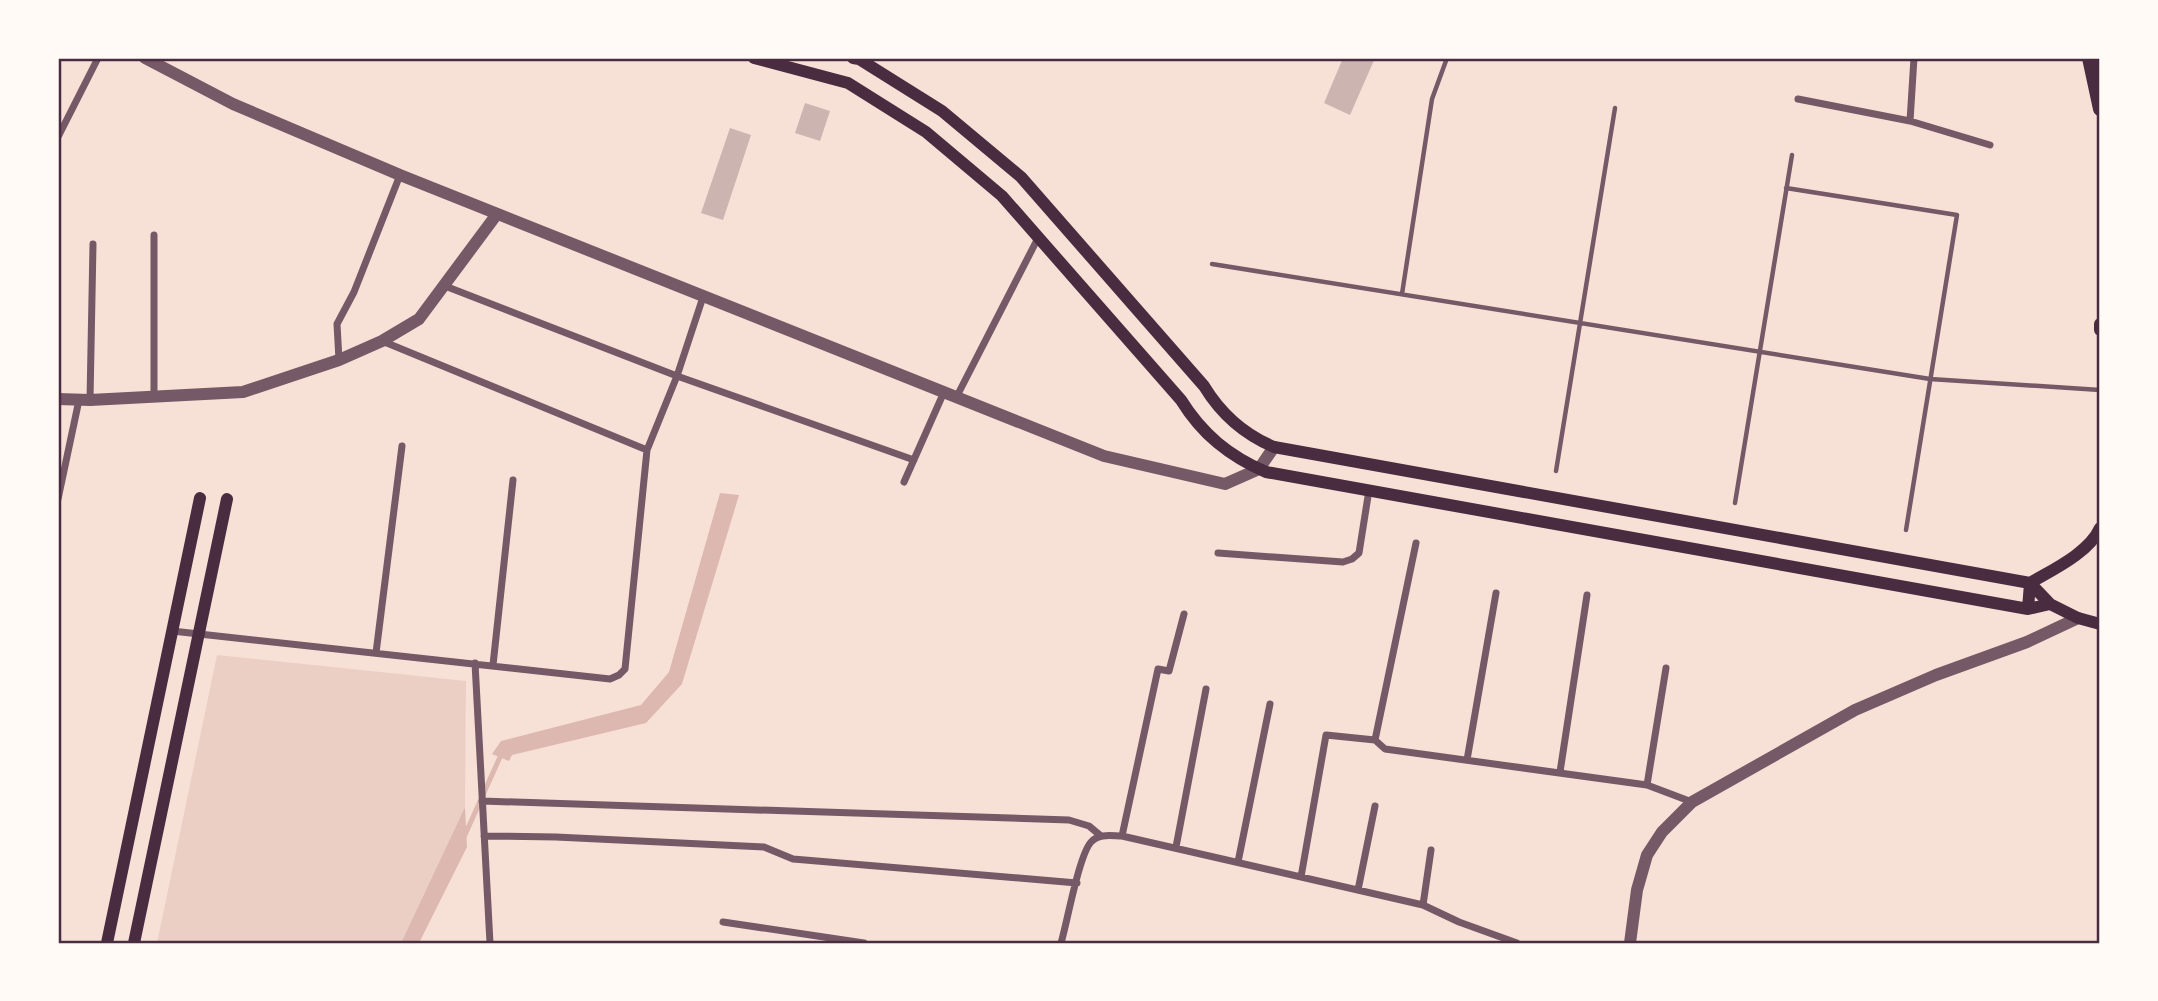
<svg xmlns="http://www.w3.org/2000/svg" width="2158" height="1001" viewBox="0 0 2158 1001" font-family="'Crimson Pro',serif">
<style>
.green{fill:#ebcfc5}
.water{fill:#dcb8b0}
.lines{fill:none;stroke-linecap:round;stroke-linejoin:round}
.stream{stroke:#dcb8b0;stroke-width:5}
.building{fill:#ccb4b1}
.service{stroke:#755966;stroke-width:4.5}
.minor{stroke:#755966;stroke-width:7}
.tertiary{stroke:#755966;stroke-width:12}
.secondary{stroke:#4a2c40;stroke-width:12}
.primary{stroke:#4a2c40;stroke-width:14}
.neatline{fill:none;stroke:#4a2c40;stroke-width:2.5}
</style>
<rect width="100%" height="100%" fill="#f7e1d7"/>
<path class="green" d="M217,655l249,26 -1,126 -64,136h-244z"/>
<path class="water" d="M720,493l19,2 -57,189 -36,39 -134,32 -3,6 -17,-7 9,-13 140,-36 28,-33z
M465,807l2,40 -48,96h-18z"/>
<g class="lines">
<path class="stream" d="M464,837l36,-80 5,-5"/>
</g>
<path class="building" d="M1343,58h32l-25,57 -26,-12z
M805,103l25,8 -10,30 -25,-8z
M730,128l21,7 -28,85 -22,-7z"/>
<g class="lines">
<path class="service" d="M1786,188l171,27 -51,315
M1212,264l718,115 170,11
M1402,294l30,-195 15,-41
M1556,471l59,-363
M1735,503l57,-348"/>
<path class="minor" d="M1798,99l112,22 4,-63
M1910,121l80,24
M58,137l40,-79
M154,235v162
M445,286l232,90 237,84
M382,341l265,109
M339,360l-2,-36 17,-32 46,-117
M957,396l81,-158
M90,400l3,-156
M904,482l40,-90
M58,499l21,-99
M1416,543l-41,197 10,9 262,36 45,17
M1218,553l125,9 9,-3 7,-6 10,-63
M1184,614l-15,57 -11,-2 -36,167 301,69 36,17 58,21
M172,631l438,48 9,-4 6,-6 22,-219 30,-74 26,-79
M376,653l26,-207
M475,663l15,280
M493,665l20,-185
M1467,760l29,-167
M1560,772l27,-177
M1647,785l19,-117
M482,801l587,19 20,6 12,10
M484,836l72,1 208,10 29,12 284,24
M1176,847l30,-158
M1238,862l32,-158
M1301,877l25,-142 49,5
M1358,890l17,-84
M1423,905l8,-55
M723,922l141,21
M1061,943c6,-20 18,-88 30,-101 8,-9 21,-6 31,-6"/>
<path class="tertiary" d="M145,58l88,46 167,71 704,281 121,28 34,-15 15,-22
M58,399l32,1 153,-8 96,-32 43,-19 37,-22 78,-105
M1630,943l7,-53 10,-35 15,-23 30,-30 163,-92 81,-35 91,-33 51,-24"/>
<path class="secondary" d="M754,58l94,25 78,49 76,64 179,204c21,34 48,56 85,72l762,137 22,-5
M853,58l6,1 83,52 79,66 183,209c17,28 39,48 70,61l756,136 20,21 28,14 22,6
M2100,324v6
M2028,609l2,-26c22,-13 59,-30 70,-55
M107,943l93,-445
M134,943l93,-444"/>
<path class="primary" d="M2089,58l11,51"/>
</g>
<rect width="2158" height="1001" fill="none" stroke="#fffaf5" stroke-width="119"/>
<rect x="60" y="60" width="2038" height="882" class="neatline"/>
</svg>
